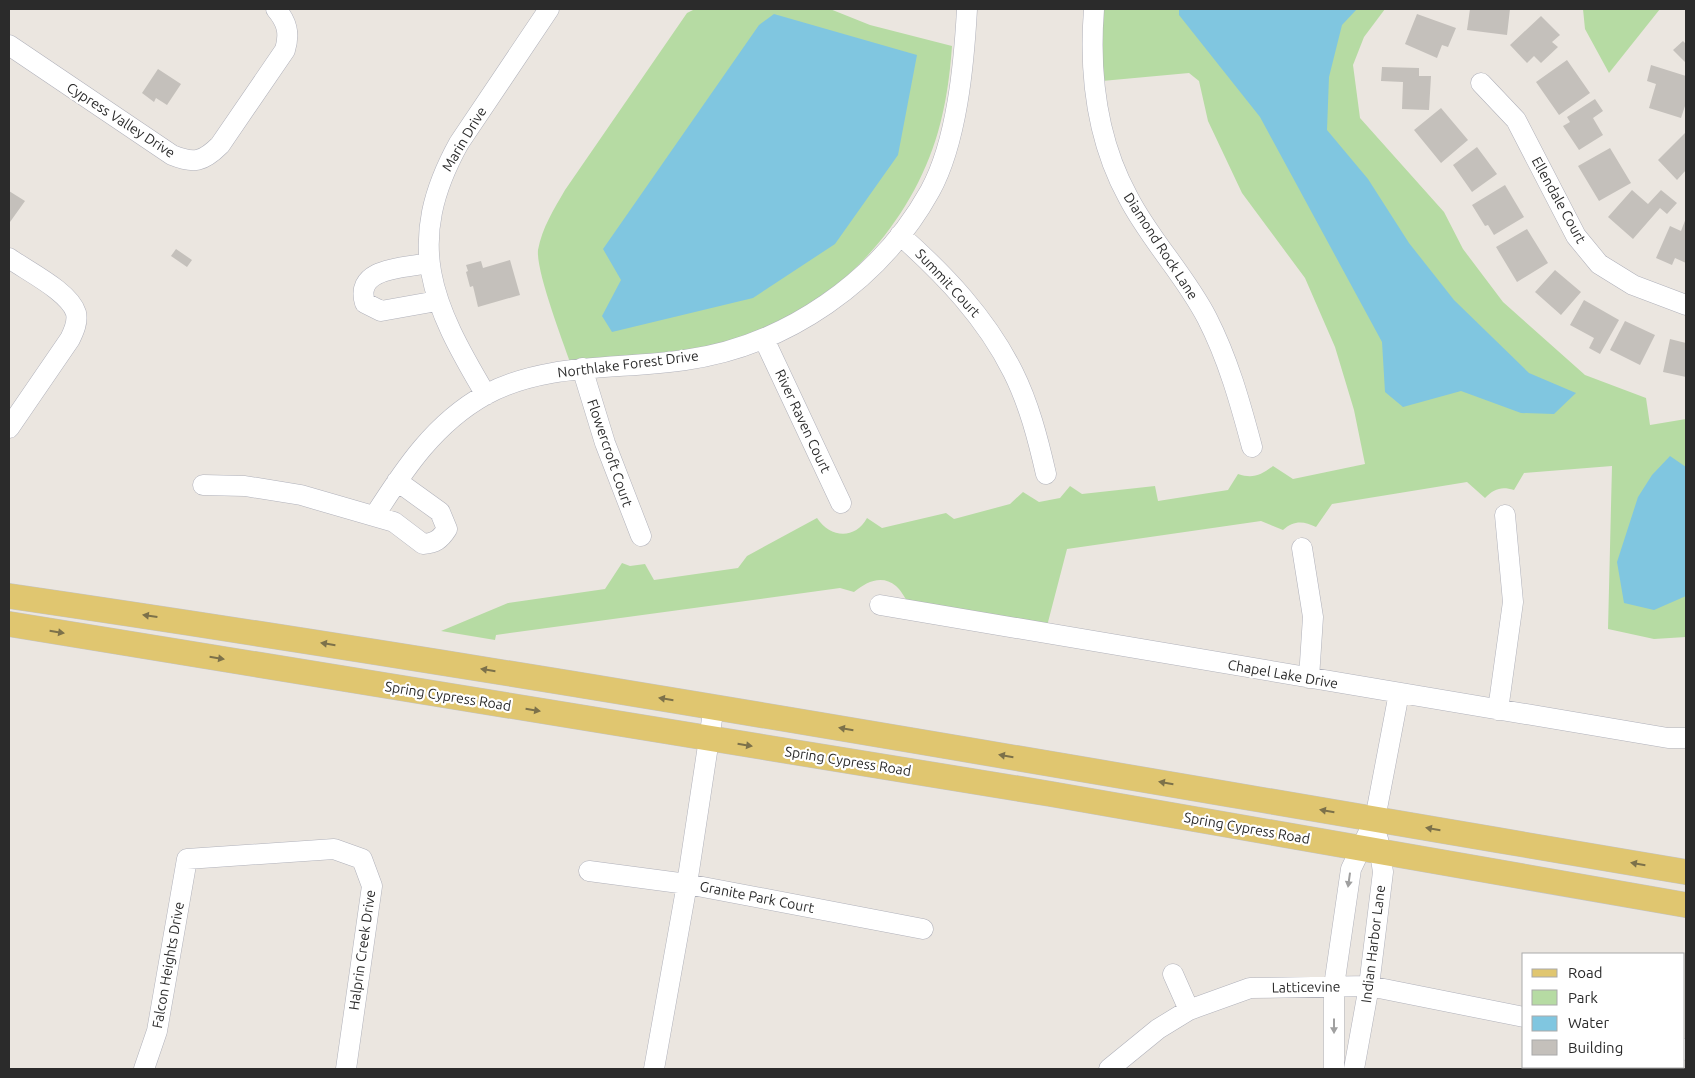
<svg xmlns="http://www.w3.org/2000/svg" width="1695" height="1078" viewBox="0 0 1695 1078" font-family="Ubuntu,sans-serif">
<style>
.green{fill:#b6dba3}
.water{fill:#80c6e0}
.building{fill:#c4c0bb}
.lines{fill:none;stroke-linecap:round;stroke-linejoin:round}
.minor-casing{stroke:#b0b1ba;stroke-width:21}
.major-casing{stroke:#c4c4c4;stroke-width:26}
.minor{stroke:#fff;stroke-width:20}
.major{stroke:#e0c670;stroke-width:25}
.oneway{fill:#7c714a}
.oneway2{fill:#a0a0a0}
.labels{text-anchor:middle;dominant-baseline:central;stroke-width:4.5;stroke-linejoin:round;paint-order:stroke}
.street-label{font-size:14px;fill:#2b2b2b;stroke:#fff}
</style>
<rect width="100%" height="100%" fill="#ebe6e0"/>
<path class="green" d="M695,9h135l40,16 82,21c-2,29 -6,58 -14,86 -27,93 -101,173 -192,204 -56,20 -117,21 -176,26 -8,-23 -34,-91 -32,-112 4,-22 16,-41 27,-60l122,-177z
M1102,9h283l-21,28 -11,28 7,53 84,94 19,37 40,53 82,73 61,23 4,27 36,-6v218l-32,2 -46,-10 4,-163 -88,7 -10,17c-13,-4 -20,-1 -29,8l-18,-16 -135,22 -16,23c-12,-6 -22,-7 -33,3l-22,-9 -194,28 -20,77 -139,-24c-4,-5 -7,-12 -12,-16 -14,-12 -30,-4 -42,6l-14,-4 -344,47 -1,5 -54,-9 67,-28 97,-14 17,-26 8,3 15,-2 9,16 84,-12 9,-12 70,-38c13,20 38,22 50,0l15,10 64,-15 8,6 56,-15 13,-12 16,10 21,-4 10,-12 12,8 73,-8 3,15 70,-11 10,-16c15,5 23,1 35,-8l20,13 72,-15 -11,-54 -19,-63 -30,-69 -63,-85 -34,-72 -9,-40 -10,-8 -87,8z
M1583,9h77l-51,64 -24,-44z"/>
<path class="water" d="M1179,9h178l-15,16 -13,52 -2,53 41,49 41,64 45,57 75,73 47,20 -22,21 -33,-1 -60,-22 -58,16 -18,-15 -3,-50 -122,-225 -81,-102z
M774,14l143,41 -19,100 -63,89 -82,54 -141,34 -10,-16 19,-36 -18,-31 156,-224z
M1670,456l16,11v129l-32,14 -30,-7 -7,-41 21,-65 14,-22z"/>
<path class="building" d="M1470,9h40l-3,26 -40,-5z
M1417,14l39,14 -8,19 -6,-2 -5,13 -32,-14z
M1541,16l19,19 -8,7 6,5 -17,16 -7,-7 -7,7 -17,-18z
M1683,41l3,3v19l-13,-13z
M1567,60l23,33 -31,22 -23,-33z
M1651,65l35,11v27l-5,15 -32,-10 7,-24 -9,-3z
M1382,67l37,1v8h12l-2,34 -27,-1 1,-27 -22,-1z
M158,69l23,15 -14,21 -11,-7 -2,4 -12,-9z
M1595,99l8,12 -10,7 10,17 -24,15 -16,-24 7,-4 -3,-5z
M1441,108l27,32 -27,23 -27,-33z
M1686,132v38l-9,10 -19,-20z
M1477,147l20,27 -25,18 -19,-27z
M1610,148l21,35 -32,18 -21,-35z
M1505,185l19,32 -30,18 -6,-10 -3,1 -13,-21z
M1632,190l16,14 13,-14 16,13 -10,11 -7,-6 -27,31 -25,-22z
M9,191l16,10 -15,21h-1z
M1686,218v45l-11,-5 -3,7 -16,-7 14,-32 11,5z
M1527,229l21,34 -31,19 -21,-35z
M176,249l16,11 -5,7 -16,-11z
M510,260l10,35 -42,12 -5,-21 -3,1 -4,-15 2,-1 -2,-6 15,-4 2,7z
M1555,270l26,22 -20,23 -26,-23z
M1584,300l35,20 -19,34 -11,-6 5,-10 -24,-13z
M1625,321l30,14 -15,30 -30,-15z
M1670,339l16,4v34l-23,-5z"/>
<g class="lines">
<defs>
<path id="minor" d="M1094,9c-5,64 3,131 34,188 22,43 57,78 79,121 21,41 33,84 45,129
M9,45l163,110c22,9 31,7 48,-10l65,-95c5,-17 2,-28 -9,-41
M1481,83l35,37 60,116 23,28 34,21 53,20
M900,235c45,40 86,83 113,137 16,32 25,67 33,102
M9,258c18,13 61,34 67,55 2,9 -2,18 -6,26l-61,89
M429,263c-24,5 -75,4 -64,40l16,8 56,-10
M764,339l77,164
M582,368l23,75 36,93
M486,395c-54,-91 -83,-151 -27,-252l90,-134
M203,485l42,1 56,9 93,27 29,22c12,-1 17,-4 24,-15l-7,-17 -43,-31
M375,515c30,-47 60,-92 110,-120 61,-33 133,-25 200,-35 101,-14 195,-79 245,-169 27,-49 34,-127 37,-182
M1302,548l11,69 -4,61
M880,605l788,133h18
M1498,710l15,-108 -8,-87
M589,871l98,13 236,45
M1173,974l16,36
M1684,1049l2,1
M144,1069l13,-38 30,-172 147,-10 28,10 10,27 -26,183
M654,1069l33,-185 27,-178
M1109,1069l49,-40 31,-19 61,-22 119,-2 155,31
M1334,1069v-83l17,-117 24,-50 24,-126
M1354,1069l15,-83 14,-114 -5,-33"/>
<path id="major" d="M9,596c560,82 1118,182 1677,276
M9,624l1042,170 635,111"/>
</defs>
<use href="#minor" class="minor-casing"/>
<use href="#major" class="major-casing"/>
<use href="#minor" class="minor"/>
<use href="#major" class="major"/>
</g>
<defs><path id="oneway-solid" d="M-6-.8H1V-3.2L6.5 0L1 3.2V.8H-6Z" transform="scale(1.25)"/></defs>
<g class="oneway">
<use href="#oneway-solid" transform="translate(150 616) rotate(-172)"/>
<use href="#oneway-solid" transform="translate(57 632) rotate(9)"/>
<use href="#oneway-solid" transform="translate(328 644) rotate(-171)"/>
<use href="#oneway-solid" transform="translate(217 658) rotate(9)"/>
<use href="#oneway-solid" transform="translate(488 670) rotate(-171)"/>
<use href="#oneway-solid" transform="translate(666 699) rotate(-171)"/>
<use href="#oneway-solid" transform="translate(533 710) rotate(9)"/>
<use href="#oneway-solid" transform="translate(846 729) rotate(-170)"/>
<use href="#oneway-solid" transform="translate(745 745) rotate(9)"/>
<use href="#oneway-solid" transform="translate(1006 756) rotate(-170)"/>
<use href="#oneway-solid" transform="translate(1166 783) rotate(-170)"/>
<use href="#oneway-solid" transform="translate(1327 811) rotate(-170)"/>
<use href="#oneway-solid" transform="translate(1433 829) rotate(-170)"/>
<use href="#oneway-solid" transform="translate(1638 864) rotate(-170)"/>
</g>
<g class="oneway2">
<use href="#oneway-solid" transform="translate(1349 880) rotate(98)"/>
<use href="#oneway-solid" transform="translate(1334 1026) rotate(90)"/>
</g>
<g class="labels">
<g class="street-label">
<text transform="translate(121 120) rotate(33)">Cypress Valley Drive</text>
<text transform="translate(464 139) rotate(-59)">Marin Drive</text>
<text transform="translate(1559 200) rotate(61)">Ellendale Court</text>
<text transform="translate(1161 246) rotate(57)">Diamond Rock Lane</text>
<text transform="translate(948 283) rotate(47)">Summit Court</text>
<text transform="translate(628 364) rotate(-7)">Northlake Forest Drive</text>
<text transform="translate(803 421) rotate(65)">River Raven Court</text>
<text transform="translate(610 453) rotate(71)">Flowercroft Court</text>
<text transform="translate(1283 674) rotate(10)">Chapel Lake Drive</text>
<text transform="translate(448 696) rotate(9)">Spring Cypress Road</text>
<text transform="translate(848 761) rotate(9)">Spring Cypress Road</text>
<text transform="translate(1247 828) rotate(10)">Spring Cypress Road</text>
<text transform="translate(757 897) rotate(11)">Granite Park Court</text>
<text transform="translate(1373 944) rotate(-83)">Indian Harbor Lane</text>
<text transform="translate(362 950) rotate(-82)">Halprin Creek Drive</text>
<text transform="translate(168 965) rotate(-80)">Falcon Heights Drive</text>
<text transform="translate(1306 987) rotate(-1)">Latticevine</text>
</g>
</g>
<rect width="1695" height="1078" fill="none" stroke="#2b2b2b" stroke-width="20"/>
<rect x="1522" y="953" width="162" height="115" fill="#ffffff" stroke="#aaaaaa"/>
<rect x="1532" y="969" width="25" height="8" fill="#e0c670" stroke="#aaaaaa"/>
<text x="1568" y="978" font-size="15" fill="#2b2b2b">Road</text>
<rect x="1532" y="990" width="25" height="15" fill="#b6dba3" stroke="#aaaaaa"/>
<text x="1568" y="1003" font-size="15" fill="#2b2b2b">Park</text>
<rect x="1532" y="1016" width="25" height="15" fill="#80c6e0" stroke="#aaaaaa"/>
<text x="1568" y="1028" font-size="15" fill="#2b2b2b">Water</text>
<rect x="1532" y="1040" width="25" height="15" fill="#c4c0bb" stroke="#aaaaaa"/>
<text x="1568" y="1053" font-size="15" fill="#2b2b2b">Building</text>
</svg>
